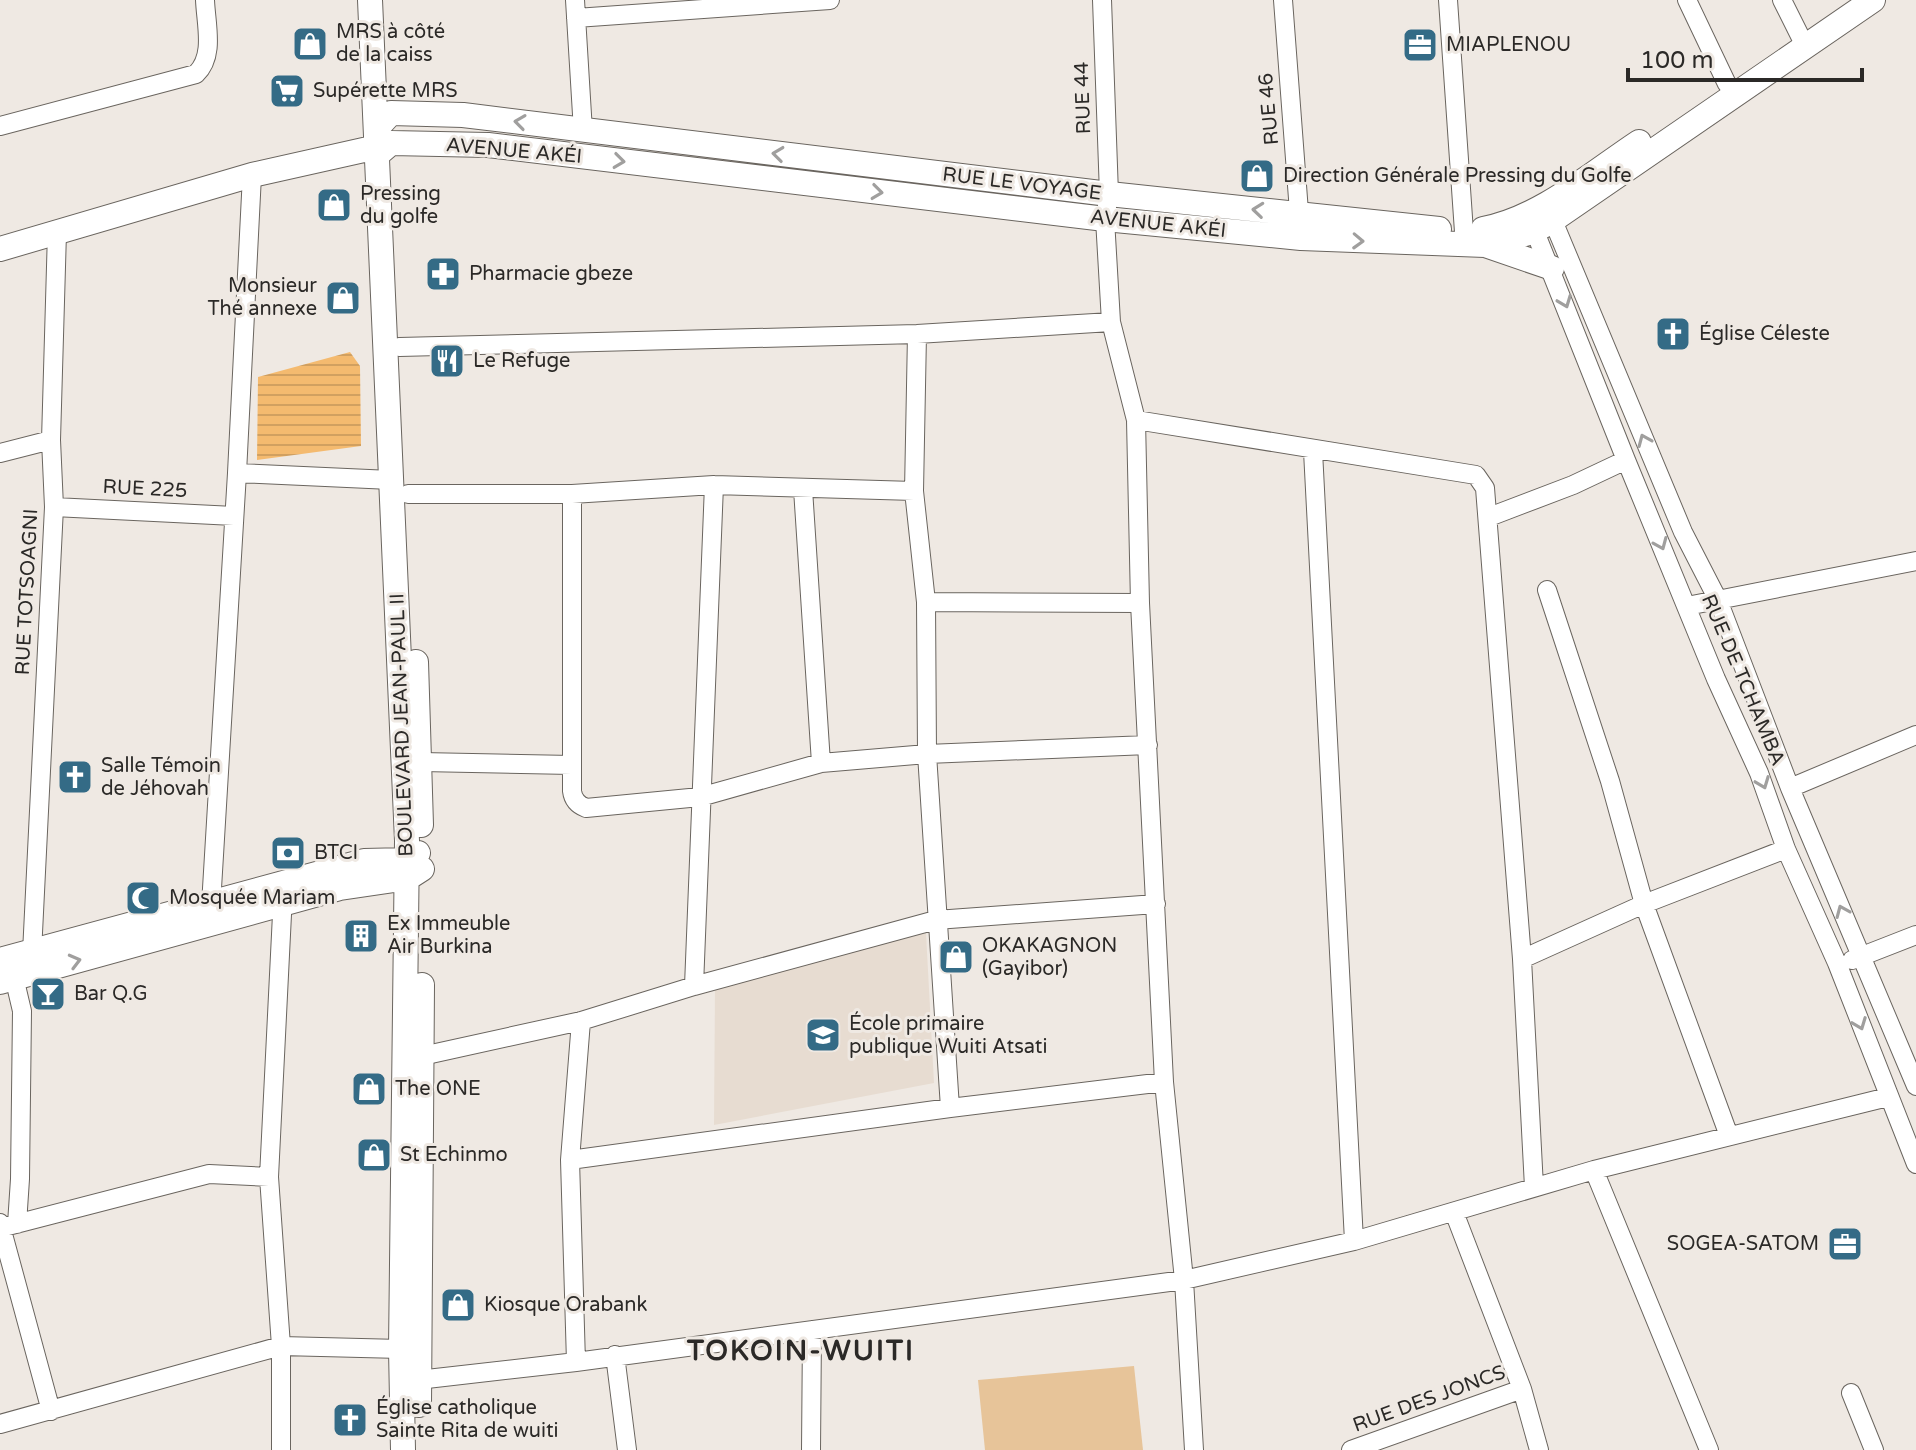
<svg xmlns="http://www.w3.org/2000/svg" width="1916" height="1450" viewBox="0 0 1916 1450" font-family="'Varela Round',sans-serif">
<style>
.built{fill:#e7dcd1}
.grass{fill:#e7c499}
.water{fill:url(#water-rules)}
.lines{fill:none;stroke-linecap:round;stroke-linejoin:round}
.minor-casing{stroke:#6a655f;stroke-width:20}
.major-casing{stroke:#6a655f;stroke-width:26}
.minor{stroke:#fff;stroke-width:18}
.major{stroke:#fff;stroke-width:24}
.oneway{stroke:#a09f9e}
.labels{text-anchor:middle;dominant-baseline:central;stroke-width:6;stroke-linejoin:round;paint-order:stroke}
.poi-label{font-size:20px;fill:#2b2927;stroke:#efe9e3;text-anchor:start}
.street-label{font-size:20px;fill:#2b2927;stroke:#efe9e3}
.district-label{font-size:28px;font-weight:bold;letter-spacing:2px;fill:#2b2927;stroke:#efe9e3}
</style>
<defs>
<pattern id="water-rules" width="6" height="5" patternUnits="userSpaceOnUse" patternTransform="scale(2)"><rect width="6" height="5" fill="#f4ba6f"/><path d="M0 2.5h6" fill="none" stroke="#d1a060"/></pattern>
</defs>
<rect width="100%" height="100%" fill="#efe9e3"/>
<path class="built" d="M926,933l8,150 -220,42 1,-138z"/>
<path class="grass" d="M1134,1366l9,84h-158l-7,-70z"/>
<path class="water" d="M350,352l10,14 1,80 -104,14 1,-83z"/>
<g class="lines">
<defs>
<path id="minor" d="M575,0l8,131
M1102,0l7,194 -4,25 6,103 25,98 4,183 24,479 20,198 10,170
M1283,0l17,225
M1448,0l16,232 -3,13
M1687,0l40,84
M1782,0l24,48
M576,18l254,-18
M0,126l196,-52c19,-18 10,-49 9,-74
M252,175l-15,298 154,7
M1549,211l134,321 35,68 72,188 126,298
M1530,219l96,241 90,219 43,94 27,76 51,114 79,201
M917,334l-3,157 12,111 1,152 23,354
M399,347l518,-13 194,-12
M1136,420l340,55 9,13 37,471 12,228
M1313,451l41,790
M0,453l51,-13
M803,489l18,274
M408,494h164l142,-9 200,6
M572,494v297c1,8 6,14 14,17l114,-11 121,-34 106,-9 221,-9
M54,507l180,9
M1489,517l84,-32 53,-25
M1547,590l63,191 34,123 85,232
M926,602l214,1
M1687,606l229,-45
M421,762l151,3
M1790,788l126,-53
M211,905l26,-432
M32,953l22,-446 -3,-67 6,-208
M1522,959l122,-55 142,-55
M1852,960l64,-25
M14,977l8,34 -2,168 -3,45
M694,986l20,-501
M422,1056l159,-35 113,-35 242,-66 220,-16
M570,1160l380,-52 214,-26
M1594,1170l115,280
M1454,1212l68,177 17,61
M0,1223l51,188
M0,1228l209,-54 60,3
M615,1355l12,95
M576,1362l-6,-202 11,-139
M418,1380l158,-18 608,-82 170,-39 240,-71 294,-73
M1851,1393l23,57
M0,1424l281,-78 120,3
M281,1450v-104l-12,-169 14,-283
M811,1450l1,-120
M1351,1450l171,-61"/>
<path id="major" d="M370,0l37,841 -6,508 2,101
M378,127l13,-14 72,2 646,79 330,35
M378,154l13,-11 97,2 617,74 196,19 184,7 44,-12 18,-9 326,-224
M1483,229c56,-10 109,-56 156,-87
M1485,245l67,23
M0,249l252,-74 125,-28
M416,662l5,163
M0,960l364,-99 43,-1 11,-7
M0,982l340,-94 68,-10 14,-9
M419,1405l3,-420"/>
</defs>
<use href="#minor" class="minor-casing"/>
<use href="#major" class="major-casing"/>
<use href="#minor" class="minor"/>
<use href="#major" class="major"/>
</g>
<defs><path id="oneway-chevron" d="M-2-3.5L2.5 0L-2 3.5" fill="none" stroke-width="1.6" stroke-linecap="round" stroke-linejoin="round" transform="scale(2)"/></defs>
<g class="oneway">
<use href="#oneway-chevron" transform="translate(520 122) rotate(-172)"/>
<use href="#oneway-chevron" transform="translate(778 154) rotate(-173)"/>
<use href="#oneway-chevron" transform="translate(619 161) rotate(7)"/>
<use href="#oneway-chevron" transform="translate(877 192) rotate(7)"/>
<use href="#oneway-chevron" transform="translate(1258 210) rotate(-174)"/>
<use href="#oneway-chevron" transform="translate(1358 241) rotate(2)"/>
<use href="#oneway-chevron" transform="translate(1565 302) rotate(69)"/>
<use href="#oneway-chevron" transform="translate(1644 440) rotate(-113)"/>
<use href="#oneway-chevron" transform="translate(1661 544) rotate(67)"/>
<use href="#oneway-chevron" transform="translate(1763 783) rotate(69)"/>
<use href="#oneway-chevron" transform="translate(1842 911) rotate(-113)"/>
<use href="#oneway-chevron" transform="translate(75 961) rotate(-15)"/>
<use href="#oneway-chevron" transform="translate(1860 1024) rotate(69)"/>
</g>
<defs>
<symbol id="shop-square" viewBox="-11 -11 22 22"><rect x="-9" y="-9" width="18" height="18" rx="4" fill="#346b86" stroke="#efe9e3"/><path d="M-5-2.5h2.3a2.7 3.5 0 0 1 5.4 0H5L5.5 6h-11ZM-1.5-2.5h3a1.5 2.3 0 0 0-3 0Z" fill="#fff"/></symbol>
<symbol id="office-square" viewBox="-11 -11 22 22"><rect x="-9" y="-9" width="18" height="18" rx="4" fill="#346b86" stroke="#efe9e3"/><path d="M-6-3h4V-5.5h4V-3h4V5H-6ZM-1-4.5V-3h2v-1.5ZM-6 0V1H6V0Z" fill="#fff"/></symbol>
<symbol id="supermarket-square" viewBox="-11 -11 22 22"><rect x="-9" y="-9" width="18" height="18" rx="4" fill="#346b86" stroke="#efe9e3"/><path d="M-6-5.5h2.5l.6 2H6L4.5 2H-2.5L-4.4-4H-6ZM-1.5 3.2a1.3 1.3 0 1 0 .1 0ZM3 3.2a1.3 1.3 0 1 0 .1 0Z" fill="#fff"/></symbol>
<symbol id="pharmacy-square" viewBox="-11 -11 22 22"><rect x="-9" y="-9" width="18" height="18" rx="4" fill="#346b86" stroke="#efe9e3"/><path d="M-2-6h4v4h4v4h-4v4h-4v-4h-4v-4h4Z" fill="#fff"/></symbol>
<symbol id="church-square" viewBox="-11 -11 22 22"><rect x="-9" y="-9" width="18" height="18" rx="4" fill="#346b86" stroke="#efe9e3"/><path d="M-1.2-6h2.4v3.5h3.3v2.4h-3.3V6h-2.4V-.1h-3.3v-2.4h3.3Z" fill="#fff"/></symbol>
<symbol id="restaurant-square" viewBox="-11 -11 22 22"><rect x="-9" y="-9" width="18" height="18" rx="4" fill="#346b86" stroke="#efe9e3"/><path d="M-5-6h1v4h1v-4h1v4h1v-4h1v5L-1.5 .5V6h-2V.5L-5-1ZM5-6V6H3V1.5H1.5Q1.5-4 5-6Z" fill="#fff"/></symbol>
<symbol id="bank-square" viewBox="-11 -11 22 22"><rect x="-9" y="-9" width="18" height="18" rx="4" fill="#346b86" stroke="#efe9e3"/><path d="M-6-4H6V4H-6ZM0-2.3a2.3 2.3 0 1 0 0 4.6a2.3 2.3 0 1 0 0-4.6Z" fill="#fff"/></symbol>
<symbol id="mosque-square" viewBox="-11 -11 22 22"><rect x="-9" y="-9" width="18" height="18" rx="4" fill="#346b86" stroke="#efe9e3"/><path d="M3.5-4.9A6 6 0 1 0 3.5 4.9A5 5 0 1 1 3.5-4.9Z" fill="#fff"/></symbol>
<symbol id="building-square" viewBox="-11 -11 22 22"><rect x="-9" y="-9" width="18" height="18" rx="4" fill="#346b86" stroke="#efe9e3"/><path d="M-4-6H4V6H1V3H-1V6H-4ZM-2.5-4.3h1.7v1.8h-1.7ZM.8-4.3h1.7v1.8H.8ZM-2.5-1h1.7V.8h-1.7ZM.8-1h1.7V.8H.8Z" fill="#fff"/></symbol>
<symbol id="bar-square" viewBox="-11 -11 22 22"><rect x="-9" y="-9" width="18" height="18" rx="4" fill="#346b86" stroke="#efe9e3"/><path d="M-6-5H6L.8 .8V4.5H3.5V6h-7V4.5H-.8V.8Z" fill="#fff"/></symbol>
<symbol id="school-square" viewBox="-11 -11 22 22"><rect x="-9" y="-9" width="18" height="18" rx="4" fill="#346b86" stroke="#efe9e3"/><path d="M0-5L7-2L0 1L-7-2ZM-4 1L0 2.5L4 1V4Q0 6-4 4Z" fill="#fff"/></symbol>
</defs>
<g fill-rule="evenodd">
<use href="#shop-square" x="290" y="24" width="40" height="40"/>
<use href="#office-square" x="1400" y="25" width="40" height="40"/>
<use href="#supermarket-square" x="267" y="71" width="40" height="40"/>
<use href="#shop-square" x="1237" y="156" width="40" height="40"/>
<use href="#shop-square" x="314" y="185" width="40" height="40"/>
<use href="#pharmacy-square" x="423" y="254" width="40" height="40"/>
<use href="#shop-square" x="323" y="278" width="40" height="40"/>
<use href="#church-square" x="1653" y="314" width="40" height="40"/>
<use href="#restaurant-square" x="427" y="341" width="40" height="40"/>
<use href="#church-square" x="55" y="757" width="40" height="40"/>
<use href="#bank-square" x="268" y="833" width="40" height="40"/>
<use href="#mosque-square" x="123" y="878" width="40" height="40"/>
<use href="#building-square" x="341" y="916" width="40" height="40"/>
<use href="#shop-square" x="936" y="937" width="40" height="40"/>
<use href="#bar-square" x="28" y="974" width="40" height="40"/>
<use href="#school-square" x="803" y="1015" width="40" height="40"/>
<use href="#shop-square" x="349" y="1069" width="40" height="40"/>
<use href="#shop-square" x="354" y="1135" width="40" height="40"/>
<use href="#office-square" x="1825" y="1224" width="40" height="40"/>
<use href="#shop-square" x="438" y="1285" width="40" height="40"/>
<use href="#church-square" x="330" y="1400" width="40" height="40"/>
</g>
<g class="labels">
<g class="poi-label">
<text x="336" y="32">MRS à côté<tspan x="336" dy="23">de la caiss</tspan></text>
<text x="1446" y="45">MIAPLENOU</text>
<text x="313" y="91">Supérette MRS</text>
<text x="1283" y="176">Direction Générale Pressing du Golfe</text>
<text x="360" y="194">Pressing<tspan x="360" dy="23">du golfe</tspan></text>
<text x="469" y="274">Pharmacie gbeze</text>
<text x="317" y="286" text-anchor="end">Monsieur<tspan x="317" dy="23">Thé annexe</tspan></text>
<text x="1699" y="334">Église Céleste</text>
<text x="473" y="361">Le Refuge</text>
<text x="101" y="766">Salle Témoin<tspan x="101" dy="23">de Jéhovah</tspan></text>
<text x="314" y="853">BTCI</text>
<text x="169" y="898">Mosquée Mariam</text>
<text x="387" y="924">Ex Immeuble<tspan x="387" dy="23">Air Burkina</tspan></text>
<text x="982" y="946">OKAKAGNON<tspan x="982" dy="23">(Gayibor)</tspan></text>
<text x="74" y="994">Bar Q.G</text>
<text x="849" y="1024">École primaire<tspan x="849" dy="23">publique Wuiti Atsati</tspan></text>
<text x="395" y="1089">The ONE</text>
<text x="400" y="1155">St Echinmo</text>
<text x="1819" y="1244" text-anchor="end">SOGEA-SATOM</text>
<text x="484" y="1305">Kiosque Orabank</text>
<text x="376" y="1408">Église catholique<tspan x="376" dy="23">Sainte Rita de wuiti</tspan></text>
</g>
<g class="street-label">
<text transform="translate(1083 98) rotate(-92)">RUE 44</text>
<text transform="translate(1269 109) rotate(-95)">RUE 46</text>
<text transform="translate(514 151) rotate(5)">AVENUE AKÉI</text>
<text transform="translate(1022 184) rotate(7)">RUE LE VOYAGE</text>
<text transform="translate(1158 224) rotate(6)">AVENUE AKÉI</text>
<text transform="translate(145 489) rotate(3)">RUE 225</text>
<text transform="translate(27 592) rotate(-87)">RUE TOTSOAGNI</text>
<text transform="translate(1743 680) rotate(67)">RUE DE TCHAMBA</text>
<text transform="translate(402 725) rotate(-92)">BOULEVARD JEAN-PAUL II</text>
<text transform="translate(1429 1399) rotate(-20)">RUE DES JONCS</text>
</g>
<g class="district-label">
<text x="801" y="1351">TOKOIN-WUITI</text>
</g>
</g>
<path d="M1628 68v12h234v-12" fill="none" stroke="#2b2927" stroke-width="4"/>
<text x="1640" y="68" font-size="24" fill="#2b2927" stroke="#efe9e3" stroke-width="6" paint-order="stroke">100 m</text>
</svg>
